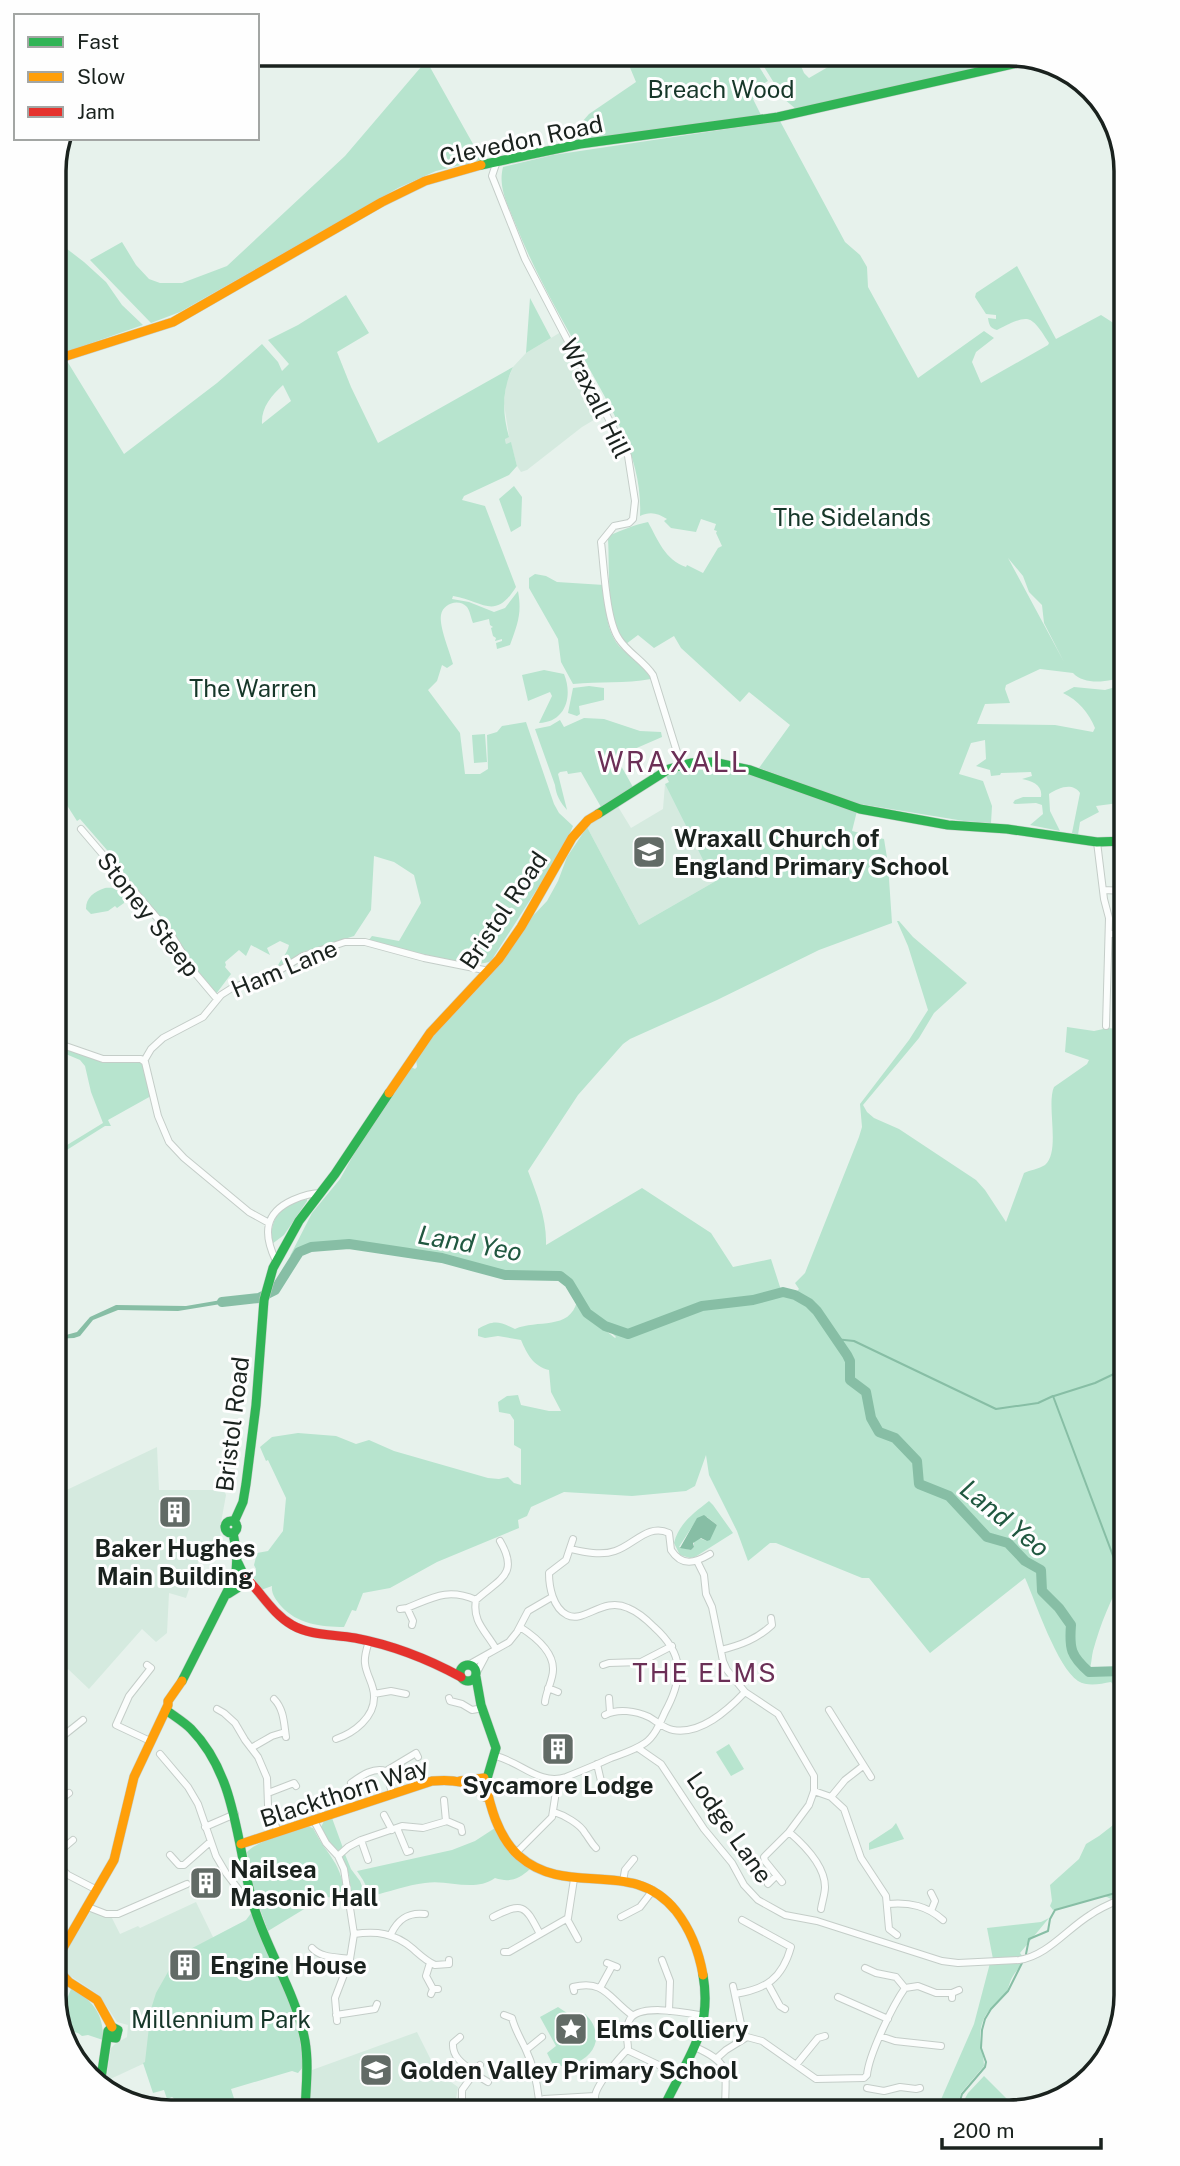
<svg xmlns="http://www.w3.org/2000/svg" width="1180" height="2166" viewBox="0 0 1180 2166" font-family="'Public Sans',sans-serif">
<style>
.built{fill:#d5eadf}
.green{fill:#b7e4ce;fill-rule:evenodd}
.water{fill:#87bea5}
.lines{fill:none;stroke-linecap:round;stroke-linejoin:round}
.stream{stroke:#87bea5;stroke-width:2}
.river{stroke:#87bea5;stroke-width:10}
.street-casing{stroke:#c4cdc8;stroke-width:8}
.fast-casing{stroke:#c4cdc8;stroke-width:10}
.slow-casing{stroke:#c4cdc8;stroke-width:10}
.jam-casing{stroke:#c4cdc8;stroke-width:10}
.street{stroke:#fbfdfc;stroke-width:6}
.fast{stroke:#30b455;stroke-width:9}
.slow{stroke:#ff9f0a;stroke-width:9}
.jam{stroke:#e5322d;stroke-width:9}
.labels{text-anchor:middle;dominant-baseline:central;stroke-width:6;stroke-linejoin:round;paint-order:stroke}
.park-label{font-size:24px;fill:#163729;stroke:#fefefe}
.street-label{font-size:24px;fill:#1a221e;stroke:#fefefe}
.poi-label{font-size:24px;font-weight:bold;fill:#1a221e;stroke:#fefefe;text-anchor:start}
.water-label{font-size:26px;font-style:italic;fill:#205840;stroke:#fefefe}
.neighbourhood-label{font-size:26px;letter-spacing:2px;fill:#6b2f56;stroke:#fefefe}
.quarter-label{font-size:28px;letter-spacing:2px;fill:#6b2f56;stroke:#fefefe}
.rim{fill:none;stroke:#1a221e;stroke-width:3.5}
</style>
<rect width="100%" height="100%" fill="#e7f2ec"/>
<path class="built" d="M561,332l43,82 -22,13 -55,43 -6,2 -4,-6 -6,-23 -5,1 -1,-6 4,-2 -5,-32 2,-20 7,-17 13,-14z
M665,784l49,98 -75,43 -52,-98 30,-22 14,23 32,-19z
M157,1447l2,43h65l2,5 -6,33 2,32h-23l-13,38 -17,-5 -2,40 -11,9 -14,-13 -53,60 -21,-20 -8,6 3,5 -9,8v-192z
M196,1902l17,35 -66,125 -41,19 5,-33 4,-4 12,-7 1,-12 -11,-3 -18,-27 -33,-22 -5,-7 1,-8 32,-52 15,6 11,22 18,-8 2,2z
M417,2032l14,28 17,20 10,7 -2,12 2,10 -146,1 -2,-13 2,-27z"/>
<path class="green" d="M1017,55l9,3 -230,51 -12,-10 -26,-42h39l7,16 5,5 19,-11 -4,-11z
M753,57l15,24 -14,8 4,7 -5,3 8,16 -186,26 7,-19 7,-8 47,-32 -10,-24z
M421,60h5l56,100 -46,11 -38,17 -218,124 -29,11 -61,-63 32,-18 14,23 13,14 11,4h22l45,-17 118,-110 76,-89z
M780,121l65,121 15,13 7,12 1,20 50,91 66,-47 10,7 -18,14 -4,10 9,21 67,-38 1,-2c-19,-30 -20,-29 -52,-13 -7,-2 -8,-5 -9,-12l8,1v-4l-10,-1 -11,-17 1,-4 41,-27 39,73 45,-24 25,16v344c-15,7 -41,11 -53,-2l-33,-4 -34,16 -1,4 5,14 -25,1 -8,20 78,1 38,7 2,-4c-6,-15 -17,-28 -32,-35l11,-6 31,3 21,-6v118l-30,4 3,6 -19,10 -2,13 -6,-2 8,-40c-8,-11 -21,-5 -31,1l1,17 10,20 -30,-6 13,-11 -1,-9 -6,-2 -21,1 -2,-1 2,-3 8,-3h18c2,-12 -9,-16 -19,-18l10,-3 -1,-4 -30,1 -1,2 -9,1 -1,-6 -14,-4 10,-7 -1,-19 -14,3 -12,31 24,7 9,25 -1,17 -27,-2 -110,-18 -95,-35 31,-43 -41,-33 -9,10 -59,-54 -7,-12 -20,12 -16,-13 -12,9c-21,-23 -16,-74 -18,-105l2,-4c13,-5 24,-10 38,-13 10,18 17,38 38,45l1,-2 16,8 15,-25 4,-2 -6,-13 1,-2 -3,-1 2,-6 -15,-5 -5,13 -25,-4 -7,-7 3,-2c-9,-6 -17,-8 -27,-3 3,-58 -28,-106 -55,-155 -25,-45 -51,-90 -70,-138 -8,-20 -17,-36 -12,-56l50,-12zM1008,558l15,18 6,16 13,13 2,18 20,39z
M54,229l8,5 -4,8 26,20 22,20 16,23 21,20 -89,31z
M346,295l23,38 -32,19 14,35 27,56 135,-76c-11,22 -11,46 -4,70l-4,2 1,5 5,-2 6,24 -8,9 -45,21 -2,4 23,6 31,81c-21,34 -33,14 -63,9l-1,3 17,3 25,10 11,-4 13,-17c4,22 0,32 -8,54l-13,4 -1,-6 6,-2v-2l-7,2 1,-3 -3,-2 -2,-8 2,-1 -3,-2 -1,-6 -16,4c-2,-5 -3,-12 -6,-16 -8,-9 -24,-4 -26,8 -2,12 9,37 12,49l-6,4 -5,-3 -5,16 -9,9 32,43 5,41h15l8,-5 -1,-34 10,-3 5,-6 24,-4 28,82 5,9 14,13 -9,21 -73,114c-19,11 -99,-14 -123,-20l4,-5 27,5 22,-38 -7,-28 -20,-13 -20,-6 -3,54 -17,26 -48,15 -29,17c3,-9 10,-13 12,-23l-9,-4 -13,7 3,7 -19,-10 -5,11 -7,-6 -14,12 1,3 -1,2 6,7 -15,20 -13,-14 -85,-112 2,-3 -40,-46 -3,2 -23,-36v-419l13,-5 57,93 93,-71 45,-39 16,18 4,9 7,-7 -21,-24 30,-15zM283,385l8,16 -29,23c-1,-16 9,-28 21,-39z
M530,298l21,40 -25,15z
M514,486l8,11 -1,29 -10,6 -12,-33z
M535,574l11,2 11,6 47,3c2,21 1,44 15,61 11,11 25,19 32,33 -26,5 -52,2 -78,5l-12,-22 -3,-23 -29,-51v-10z
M544,670l20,4c9,22 2,48 -25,49l13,-27 -2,-4 -22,9 -6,-26z
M589,686l15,2v12l-25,6 1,8 -3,2 -9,-3 5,-25z
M584,718l20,1 36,12 21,1 1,5 -46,20 17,30 -32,20 -20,-35 -13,2 -1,-3 -7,1 -2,2 9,36c-7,-8 -11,-15 -12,-25l-20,-56 15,-3 10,-6 4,7z
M485,734l2,28 -13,1 -2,-28z
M692,767l29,1 27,6 109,37 -5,20 32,8 4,25 4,59 -73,27 -102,50 -87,39 -7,5 -45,51 -50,76c9,24 19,48 18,74l96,-57 69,45 22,34 38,-8 10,31 15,2 3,-3 -4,-6 10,-10 54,-136 3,-10 -2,-23 49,-64 19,-30 -20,-64 -11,-25h2l14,16 54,46 -33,30 -15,25 -56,67 4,7 7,6 25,11 77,51 9,10 21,32 18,-49c6,-3 15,-4 21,-8 16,-14 1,-60 9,-78l33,-23 2,-4 -24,-8 2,-25 27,4 14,-3 18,2v544c-15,23 -26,51 -33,77 -2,8 -1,14 -5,21l34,1 4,3v22l-15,-16c-11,2 -23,5 -33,-1 -21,-14 -42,-78 -53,-103l-95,75 -61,-75h-7l-86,-35h-6l-22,18 -11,-30 -28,-56 -3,-20 -11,31 -9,5 -54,5 -68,-4 -33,15 -4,9 -9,4 1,8 -82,34 -47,26 -27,5 -7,18 -4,-1 -8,17c-23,0 -47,-3 -63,-21 -5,-6 -10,-12 -9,-20l-11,4 -8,-13 3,-8 -2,-4 3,-12 11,-2 15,-20 3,-33 -18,-38 -2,1 -6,-14 12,-10 26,-4 38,3 20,8 13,-4 25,11 94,27 11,1 9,-2 6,6 7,2v-36l-7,-4v-25l-4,-6 -11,-2 -1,-10 9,-6 11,-1 3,10 28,6h12l-10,-19 -2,-22c-16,-4 -22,-16 -28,-30l-23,-4 -13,2 -7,-2v-7c16,-9 20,-8 37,0 22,-10 55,2 62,-28l8,13 30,24 1,-1 -37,-36 -12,-21 -9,-5 -27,-2 -17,2 -69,-18 -35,-6h-18l-36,-7 -44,4 -22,8 22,-43 28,-34 24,-43 47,-69 4,2 2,-2 -1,-8 18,-24 65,-69 30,-46 18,-19 11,-20 9,-24 20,-30 52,98 75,-43 -49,-98 4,-2 -3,-6z
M105,888c8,-1 15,1 19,8v7l-7,5 -2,-2 -7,5 -17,3 -5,-5c0,-12 8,-17 19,-21z
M54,1044l51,18h38l8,34 -43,24 3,6h-6l-51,32v-5l49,-30 -12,-31 -6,-26 -5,-6 -26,-11z
M307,1199v2l-23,34 -12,9c-3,-26 9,-40 35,-45z
M709,1501l4,4 20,28 -38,24 -5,1 -10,-3 -6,-12c5,-20 20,-30 35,-42zM707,1517l10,8 -10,16 -8,-3 -5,2v7l-3,3 -12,-3 18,-28z
M729,1744l15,25 -13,7 -15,-24z
M1126,1815v73l-15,11 -6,-3 -52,14 -3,-4 2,-5 -2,-16 29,-26 7,-15 13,-8z
M332,1818l11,30 -4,3 -12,-9 -6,-15 3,-6z
M896,1823l8,16 -35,11v-7l23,-15z
M307,1826l6,2c15,30 29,33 32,70l-21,-1 -56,34 -13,-36 -8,-43c11,-12 44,-20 60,-26z
M495,1828l35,41c-11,10 -20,14 -35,9 -22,15 -46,1 -70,5 -18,2 -36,9 -54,13l-8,-16 -6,-9 95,-21 23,-9z
M344,1852l7,17 9,12 6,16 -14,2 -3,-24 -8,-19z
M252,1912l38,92 8,25 6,37 -6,7 -6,-2 -61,18 7,22h-59l-3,-11 -4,-3 -5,2 -3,-9 -11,3 -10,-30 2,-1 6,-53 5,-16 21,-37 69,-36z
M1049,1918l-29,35 3,4 -30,2 -6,-31 54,-6z
M1021,1962c-2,7 -4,8 -8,14 -3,4 -4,11 -6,15 -9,14 -22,17 -26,37 -3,15 3,25 3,38l-23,27 -3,11h-19l35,-80 16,-61z
M71,1989c22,11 33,25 32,51l-15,-5 -6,1 -4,-3 -17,-4 -2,-11z
M558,2007l15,10 12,-3c20,19 12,43 -14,51 -6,1 -12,1 -17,2l-7,-14 9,-7 -16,-29z
M984,2076l27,27 -49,1 6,-11z"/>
<path class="water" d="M233,1298v4l-55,9 -60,-1 -25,10 -13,16 -6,2 -20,1v-4h12l11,-3 13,-15 26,-12 70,1z
M704,1515l13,10 -7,15 -3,1 -6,-3 -8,5 1,4 -3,3 -11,-2 17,-30z"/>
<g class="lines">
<path class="stream" d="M835,1339l19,2 142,68 42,-6 15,-7 68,181 5,-6
M1054,1396l41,-13 23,-11 8,-1
M1026,1954l3,-15 19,-8 2,-12 5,-9 71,-20
M959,2104l3,-10 23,-27 1,-5 -5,-14 1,-18 3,-11 6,-10 17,-18 14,-28"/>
<path class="river" d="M222,1302l37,-4 16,-8 24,-38 12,-5 38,-3 93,14 63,17 55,1 9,7 18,30 18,13 23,8 74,-28 51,-6 30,-8 12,3 14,8 8,8 30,44 3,6v19l16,12 5,26 8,14 16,6 22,23 2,23 30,12 38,41 21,6 17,18 16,9 1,21 17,17 12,17c-2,24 0,31 18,47l33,-1 4,3"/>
<defs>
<path id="street" d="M497,161l-5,15 33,83 103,197 7,45 -2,18 -4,4 -15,3 -13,16c3,24 5,79 18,97 9,14 25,22 34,36l28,90
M81,829l89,104 25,40 22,26
M1097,842l7,57 5,19 -3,108
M1103,890l23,1
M1109,934h17
M54,1042l49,17h38l4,3 13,54 11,26 15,16 65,54 20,11
M144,1061l7,-12 12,-11 40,-21 18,-22 11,-7 48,-18 23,-14 42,-14h20l59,16 65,13
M276,1261c-13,-27 -12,-48 17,-61 9,-4 18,-7 28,-7
M571,1549c13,3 30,7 44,2 19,-6 33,-28 54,-18l2,17c11,17 24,13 39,4
M697,1561l7,14 2,19 6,13 11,54 4,9 18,22 33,22 36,62v15l-5,14 -20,27 -25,25 1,4 17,21
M407,1608c27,-11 41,-20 69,-8
M400,1609l7,-1 6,13 -1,4
M520,1627c14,9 34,24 33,43 0,10 -7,21 -8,32
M496,1649c-10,-18 -24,-27 -20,-49 23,-21 44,-25 24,-59
M721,1650c20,-5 36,-11 51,-25l-1,-7
M147,1665l4,3 -22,28 -13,29 34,16
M468,1665l41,-23 8,-10 11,-21 24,-14
M603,1665l6,-2 32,-1 31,-16
M477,1672l8,-15
M548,1688l10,4
M374,1694l17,-3 15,3
M449,1698l1,3 12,3 10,6 11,-2
M609,1698l1,14
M274,1699c10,10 10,25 12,38
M217,1709l7,4 11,10 10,17 13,17 9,21 1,27 10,27
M829,1710l42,67
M605,1715c13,-7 31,-4 44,2 7,4 16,12 24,13 28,5 55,-20 72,-38
M336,1739c18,-6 39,-22 38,-43 0,-12 -8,-21 -9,-33 -1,-7 2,-15 4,-22
M54,1743l29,-23
M251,1748l21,-12 13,-4
M638,1748l23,16 43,65 28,34 12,22 14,15 27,15 32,6 125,40 16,2 61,-3c28,-4 48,-31 71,-45 11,-8 24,-13 36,-18
M160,1754l28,33 10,17 18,52 10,17 19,25
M495,1756c25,5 44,30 71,21 15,-6 30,-12 45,-19 11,-4 24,-8 34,-15 10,-7 15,-20 20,-31 19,-35 19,-58 -11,-85 -8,-8 -16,-15 -26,-19 -25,-12 -44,16 -61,7 -14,-7 -18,-28 -18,-42l17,-13 7,-21
M597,1764l4,17 6,9
M386,1771l6,22
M351,1783c10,-7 22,-16 35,-12l30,-18 2,4
M814,1791l17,6 13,12 17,49 25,38 3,33 8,6
M268,1793l26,-10 2,3
M831,1797l14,-17 18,-14
M444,1800l2,21
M54,1804l15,-11
M554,1812c10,3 26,12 31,21 4,5 6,10 11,15
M384,1815l8,15
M313,1819l13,24 12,13 6,13 10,65 -4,25 -15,39 2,23
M205,1827l30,-13
M397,1828l10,24 3,-1
M789,1832c14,12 36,34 36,55 0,7 -3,15 -4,22
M361,1840l7,20
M516,1853l36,-36 5,-32
M170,1855l9,10h5l26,-23
M54,1856l19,-16
M338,1856l10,-9 13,-7 41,-14 21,2 24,-7 14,6 1,5
M54,1861l14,14 29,15
M54,1879l9,-7
M623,1881l2,-11 9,-11
M768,1884l8,-8
M888,1904c22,-2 39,2 55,16
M88,1907l18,7h12l69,-30
M931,1911l4,-10 -4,-8
M493,1917c31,-16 32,-11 47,17
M621,1917l19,-10 13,-17
M567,1919l11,20
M354,1934c23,-3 40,-1 58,14 7,6 14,13 23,17l14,-1v-4
M391,1934c7,-15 17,-22 34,-20
M312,1948c9,10 25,9 38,11
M504,1952h5l59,-34 6,-39
M662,1960l8,21 -1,30
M430,1963l-4,13 7,13
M607,1963l10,4
M865,1968l11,5 20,4 9,11
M768,1984l12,22 5,3
M733,1986l11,52
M600,1988l12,-22
M905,1988l13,-2 18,7h16
M574,1991l-1,-4c32,-8 36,12 59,28
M431,1994l2,-5h5
M735,1994c31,-5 47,-15 56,-47l-49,-27
M838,1997l50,22
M952,1998v-5l7,-3
M57,2007l6,-18 -2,-8
M336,2015l39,-6 2,-5
M504,2015l8,3c3,12 9,21 14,32 8,17 11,32 13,50
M880,2036l15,5 46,5
M460,2037l-7,6c-1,14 10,21 21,29
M695,2047c35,16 31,22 30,59
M526,2050l16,-13
M627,2050l38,18 2,-4
M717,2058l9,-8 21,-13 15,4 54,38 48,-1 3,-3c2,-21 26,-70 38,-87
M796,2065l22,-27 7,-2
M473,2073l15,9
M867,2088l17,3 16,-4 16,2 4,-1
M600,2107c-3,-3 -5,-6 -5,-10 0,-11 25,-40 33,-48 0,-10 -4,-18 1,-28 8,-19 59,-8 76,-5
M525,2108l19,-9 51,-3
M462,2109v-19l18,-25"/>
<path id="fast" d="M481,165l99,-21 198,-27 253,-57
M598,814l71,-45 22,-6 22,-1 37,8 110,39 88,16 59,4 90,13 29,-1
M225 1527a6 6 0 1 1 12 0a6 6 0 1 1-12 0Z
M234,1522l9,-20 3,-18 10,-79 8,-105 9,-32 26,-47 36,-47 54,-81
M228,1594l19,-12 -9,-19
M460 1673a8 8 0 1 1 16 0a8 8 0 1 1-16 0Z
M476,1677l5,28 15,43 -10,34
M182,1681l54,-107 1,-20 -4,-21
M166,1710c8,6 18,12 25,19 47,48 45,118 63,178 14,46 42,86 51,134 4,23 1,46 0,69
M100,2085l8,-54 4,-4 6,3 -2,8 -8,-1
M664,2107c22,-48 49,-75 39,-132"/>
<path id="slow" d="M54,360l119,-38 209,-120 43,-21 56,-16
M389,1093l41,-60 69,-74 22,-32 51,-89 16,-18 10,-6
M460,1781l24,-3c6,27 13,58 35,78 49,43 113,0 157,55 14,18 23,41 27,64
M241,1844l191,-63c21,-2 39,0 53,16
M58,1970l11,12 28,18 15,27
M54,1976l3,-3 -1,-7 7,-18 51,-88 20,-83 34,-72v-4l14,-20"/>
<path id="jam" d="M247,1579c15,15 26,35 45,46 19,11 42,9 63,13 37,7 73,21 106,39"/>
</defs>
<use href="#street" class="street-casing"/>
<use href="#fast" class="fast-casing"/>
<use href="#slow" class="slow-casing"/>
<use href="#jam" class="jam-casing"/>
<use href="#street" class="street"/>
<use href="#fast" class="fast"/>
<use href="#slow" class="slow"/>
<use href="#jam" class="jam"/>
</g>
<defs>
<symbol id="school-square" viewBox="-11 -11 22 22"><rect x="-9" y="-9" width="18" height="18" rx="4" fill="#626b66" stroke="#fefefe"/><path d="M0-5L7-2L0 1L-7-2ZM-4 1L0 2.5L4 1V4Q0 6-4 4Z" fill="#fff"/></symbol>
<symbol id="building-square" viewBox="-11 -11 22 22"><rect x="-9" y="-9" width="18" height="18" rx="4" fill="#626b66" stroke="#fefefe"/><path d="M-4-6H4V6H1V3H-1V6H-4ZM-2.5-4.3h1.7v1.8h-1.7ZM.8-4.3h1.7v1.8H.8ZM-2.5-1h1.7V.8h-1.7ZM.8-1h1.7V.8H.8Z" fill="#fff"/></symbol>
<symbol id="sight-square" viewBox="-11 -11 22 22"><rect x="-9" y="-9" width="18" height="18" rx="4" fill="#626b66" stroke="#fefefe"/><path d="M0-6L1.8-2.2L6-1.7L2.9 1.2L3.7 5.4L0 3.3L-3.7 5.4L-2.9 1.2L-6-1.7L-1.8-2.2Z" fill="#fff"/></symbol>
</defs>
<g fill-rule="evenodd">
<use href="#school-square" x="630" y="833" width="38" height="38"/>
<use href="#building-square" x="156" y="1493" width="38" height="38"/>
<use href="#building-square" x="539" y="1730" width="38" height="38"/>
<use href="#building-square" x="187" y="1864" width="38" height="38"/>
<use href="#building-square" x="166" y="1946" width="38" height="38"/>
<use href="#sight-square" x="552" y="2010" width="38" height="38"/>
<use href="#school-square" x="357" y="2051" width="38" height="38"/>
</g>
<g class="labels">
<g class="park-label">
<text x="721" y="89">Breach Wood</text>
<text x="852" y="517">The Sidelands</text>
<text x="253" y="688">The Warren</text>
<text x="221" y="2019">Millennium Park</text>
</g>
<g class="street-label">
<text transform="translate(521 140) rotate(-12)">Clevedon Road</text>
<text transform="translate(596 398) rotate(64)">Wraxall Hill</text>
<text transform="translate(503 910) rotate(-56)">Bristol Road</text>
<text transform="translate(149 914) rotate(52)">Stoney Steep</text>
<text transform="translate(284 968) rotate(-23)">Ham Lane</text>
<text transform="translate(232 1424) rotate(-83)">Bristol Road</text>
<text transform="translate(344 1792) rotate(-18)">Blackthorn Way</text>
<text transform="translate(730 1827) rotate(55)">Lodge Lane</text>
</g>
<g class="poi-label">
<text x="674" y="838">Wraxall Church of<tspan x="674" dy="28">England Primary School</tspan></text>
<text x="175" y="1548" text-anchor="middle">Baker Hughes<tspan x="175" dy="28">Main Building</tspan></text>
<text x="558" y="1785" text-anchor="middle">Sycamore Lodge</text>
<text x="230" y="1869">Nailsea<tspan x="230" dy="28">Masonic Hall</tspan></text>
<text x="210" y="1965">Engine House</text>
<text x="596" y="2029">Elms Colliery</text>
<text x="400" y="2070">Golden Valley Primary School</text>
</g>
<g class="water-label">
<text transform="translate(470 1243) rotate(10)">Land Yeo</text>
<text transform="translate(1005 1518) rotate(39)">Land Yeo</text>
</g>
<g class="neighbourhood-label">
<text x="705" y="1672">THE ELMS</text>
</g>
<g class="quarter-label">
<text x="673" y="761">WRAXALL</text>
</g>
</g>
<path d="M0 0H1180V2166H0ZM171 66H1009A105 105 0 0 1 1114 171V1995A105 105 0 0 1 1009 2100H171A105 105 0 0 1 66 1995V171A105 105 0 0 1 171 66Z" fill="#fefefe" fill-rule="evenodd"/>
<path class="rim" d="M171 66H1009A105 105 0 0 1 1114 171V1995A105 105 0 0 1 1009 2100H171A105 105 0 0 1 66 1995V171A105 105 0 0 1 171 66Z"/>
<rect x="14" y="14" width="245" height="126" fill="#fefefe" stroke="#a3a6a4" stroke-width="2"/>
<rect x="28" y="37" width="35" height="10" fill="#30b455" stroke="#a3a6a4" stroke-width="2"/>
<text x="77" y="49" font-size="21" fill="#1a221e">Fast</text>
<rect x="28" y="72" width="35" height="10" fill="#ff9f0a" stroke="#a3a6a4" stroke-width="2"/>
<text x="77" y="84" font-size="21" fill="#1a221e">Slow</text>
<rect x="28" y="107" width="35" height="10" fill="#e5322d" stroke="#a3a6a4" stroke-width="2"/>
<text x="77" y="119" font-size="21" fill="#1a221e">Jam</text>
<path d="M942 2138v10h159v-10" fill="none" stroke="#1a221e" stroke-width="3.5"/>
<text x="953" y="2138" font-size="21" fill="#1a221e" stroke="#fefefe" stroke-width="5" paint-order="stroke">200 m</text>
</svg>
